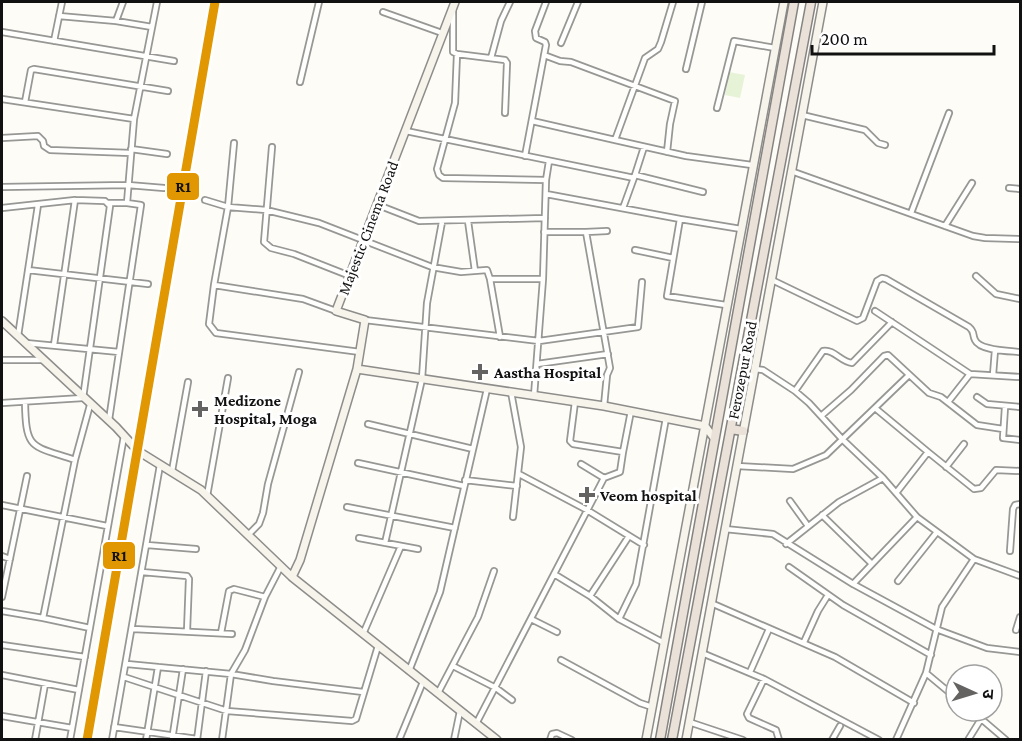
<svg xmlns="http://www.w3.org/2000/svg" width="1022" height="741" viewBox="0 0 1022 741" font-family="'Crimson Pro','Noto Sans Devanagari',serif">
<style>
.green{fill:#e7f3d7}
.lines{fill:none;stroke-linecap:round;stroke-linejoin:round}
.street-casing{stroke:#979795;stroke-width:8}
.secondary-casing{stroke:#8e8d8b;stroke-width:10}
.highway-casing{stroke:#858482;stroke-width:11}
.street{stroke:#fffffe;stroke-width:4.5}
.secondary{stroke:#f6f4eb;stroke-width:7}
.highway{stroke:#eae1d8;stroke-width:8}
.rail-1-casing{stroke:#fff;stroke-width:14}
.rail-1{stroke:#e09702;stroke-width:9}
.poi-dot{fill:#646362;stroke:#fff;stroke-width:2}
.labels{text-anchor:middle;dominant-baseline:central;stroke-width:6;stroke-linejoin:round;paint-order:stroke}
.street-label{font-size:16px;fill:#111;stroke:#fff}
.poi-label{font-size:16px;font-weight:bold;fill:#111;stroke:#fff;text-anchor:start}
.line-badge{stroke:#fff;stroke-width:2}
.pale-badge-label{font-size:16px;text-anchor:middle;font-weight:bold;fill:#111}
</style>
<rect width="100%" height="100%" fill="#fdfcf7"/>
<path class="green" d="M729,72l16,3 -5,23 -15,-3z"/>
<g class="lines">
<defs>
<path id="street" d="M673,2l-12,40 -3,7 -13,9 -30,82 71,16 66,9
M453,10v42l4,2 48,6 2,3 -2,50
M383,12l59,21
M59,16l57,5 36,6
M116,21l7,-19
M2,32l172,29
M54,41l8,-39
M561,43l17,-41
M457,54l-2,49 -18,66 2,6 4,3 103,2 3,-19
M544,55l16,6 11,1 104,39 -5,23 -3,28
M491,58l10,-37 9,-19
M686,69l16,-67
M300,82l19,-80
M2,99l132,20
M25,102l6,-32 3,-1 134,22
M717,108l17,-67 41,7
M802,115l63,15 13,13 7,2
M532,121l83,19
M406,131l228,47
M2,138l36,-2 5,5 1,5 6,4 81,3
M234,143l-6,64 -14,78 89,14 33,12
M272,147l-8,95 7,6 23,6 56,22
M131,149l36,5
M525,156l21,-111 -1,-3 -9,-4 -1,-7 11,-29
M791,171l182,65 12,2 35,1
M635,175l9,-28
M2,187l126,-2 36,3
M1009,188l11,1
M546,194l134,25 -13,77 59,9
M205,200l23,7 38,3 53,13 113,44 29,5 26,-2 3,9 10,58
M108,203h19
M378,205l41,16 126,-3
M2,208l73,-8 30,1 5,5 -27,192 -81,5
M623,208l12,-33 68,17
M911,213l38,-100
M680,219l61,10
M468,221l7,50
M945,226l27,-43
M544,232h42l24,136 -3,7 -3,31
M586,232l21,-1
M635,250l38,8
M28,270l120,14
M976,276l20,18 24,5
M490,279h53
M772,280l85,41 6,-3 14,-37 5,-3 4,1 83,48c6,5 3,7 6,13 5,11 35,11 45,12
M214,285l-5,39 7,9 144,19
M875,311l95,63 50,3
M365,320l174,21 99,-14 4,-45
M18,336l20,-131
M26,343l93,9
M54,345l21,-145
M2,360h39
M537,364l71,-10
M755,369l8,1 32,21 14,12 34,37 40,38 34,39 57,42 46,17
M993,375l2,-25
M795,391l28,-40c11,-2 18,11 29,12l40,-41
M511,392l10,55 -8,70
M534,396l9,-117 3,-99
M977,397l10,7 33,3
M25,402c1,49 6,43 50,58
M575,402l-5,39 3,3 50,8 8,-41
M948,402l22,-28
M90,405l-15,55 -32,158 47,10
M1005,407l-2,31 17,2
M875,408l53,44
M821,416l30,-26 33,-34 4,-1 41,38 12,4 36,28 26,4
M109,420l32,-215 -14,-2 7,-84 23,-117
M368,424l105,25
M358,463l106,23
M581,464l23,14
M737,466l56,3 33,-14 82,-79
M946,467l18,-23
M172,471l16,-89
M519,474l68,36 57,35
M465,480l52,6
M896,493l32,-41 46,37 7,-1 15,-18 24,1
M207,496l21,-118
M790,501l18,25
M2,505l105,21
M347,507l108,21
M822,515l50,49
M725,529l48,5 80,50 83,45 51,19 33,4
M248,535l11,-11 4,-11 5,-29 31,-112
M359,538l59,11
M385,543l37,-164 5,-76 15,-81
M786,544l53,-42 44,-24
M147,545l49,4
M1010,551l3,-42 2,-4 5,-1
M2,556l8,3
M789,567l54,38 88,50
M142,572l45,4 2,3 -2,52
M554,574l36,22 29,23 45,24
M898,581l39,-49
M853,584l64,-67
M590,596l39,-60
M2,597l25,-121
M711,603l124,54 79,46
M2,611l41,7
M531,619l26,13
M619,619l17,-35 30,-166
M133,629l99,5
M1016,630l4,-13
M221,633l8,-42 5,-2 31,8
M363,634l38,-88
M804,642l14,-31 10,-16
M2,645l83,12
M702,653l62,26 115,61
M561,660l79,43 12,4
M127,664l104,10 42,7 90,11
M453,666l43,22 16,12
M409,671l31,-79 47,-203
M750,672l19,-43
M926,673l30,25
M2,675l77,15
M124,677l103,34 125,10 4,-2 22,-73
M764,679l-17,35 2,4 27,12 3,10
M438,693l40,-76 16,-46
M972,711l34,29
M2,716l70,12
M689,722l54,18
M476,724l128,-246 16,-6 3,-20
M114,727l83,12
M35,740l10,-56
M70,740l54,-304
M112,740l48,-275
M146,740l12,-73
M172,740l11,-71
M197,740l9,-69
M222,740l9,-66 14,-24 20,-53 16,-31
M399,740l24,-58
M454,740l6,-29
M550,740l2,-6 5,-1 15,7
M832,740l8,-14
M896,740l30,-67 16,-66 32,-48
M968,740l13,-21"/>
<path id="secondary" d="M2,321l114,106 22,24 63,39 91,87 205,163
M357,369l247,37 101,20 9,12
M292,577l8,-17 57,-191 8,-49 -29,-9 119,-309
M646,740l138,-738
M686,740l137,-738"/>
<path id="highway" d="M731,429l12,2
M660,740l134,-738
M672,740l139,-738"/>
</defs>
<use href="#street" class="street-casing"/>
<use href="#secondary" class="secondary-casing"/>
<use href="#highway" class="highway-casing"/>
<use href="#street" class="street"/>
<use href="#secondary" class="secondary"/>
<use href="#highway" class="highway"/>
<defs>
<path id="rail-1" d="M87,740l128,-738"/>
</defs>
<use href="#rail-1" class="rail-1-casing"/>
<use href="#rail-1" class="rail-1"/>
</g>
<g class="poi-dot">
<path d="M477 363h6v6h6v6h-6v6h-6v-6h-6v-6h6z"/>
<path d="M197 400h6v6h6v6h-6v6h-6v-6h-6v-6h6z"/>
<path d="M584 486h6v6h6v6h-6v6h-6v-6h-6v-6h6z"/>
</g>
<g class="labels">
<g class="street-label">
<text transform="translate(368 228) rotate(-69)">Majestic Cinema Road</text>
<text transform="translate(742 370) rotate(-79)">Ferozepur Road</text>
</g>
<g class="poi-label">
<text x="494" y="372">Aastha Hospital</text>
<text x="214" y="400">Medizone<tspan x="214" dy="18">Hospital, Moga</tspan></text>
<text x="600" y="495">Veom hospital</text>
</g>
</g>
<g class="line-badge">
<rect x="166" y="172" width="34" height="29" rx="6" fill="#e09702"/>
<rect x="102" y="541" width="34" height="29" rx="6" fill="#e09702"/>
</g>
<g class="pale-badge-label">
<text x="183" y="192">R1</text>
<text x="119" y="561">R1</text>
</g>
<rect width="1022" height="741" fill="none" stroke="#111111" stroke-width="6"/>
<g transform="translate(974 693) rotate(94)"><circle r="28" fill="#ffffff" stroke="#a0a0a0" stroke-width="1.5"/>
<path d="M0-4.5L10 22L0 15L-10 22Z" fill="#646362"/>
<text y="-9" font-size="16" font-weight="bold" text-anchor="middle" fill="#111111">उ</text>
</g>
<path d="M812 45v9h182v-9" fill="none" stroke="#111111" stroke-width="3"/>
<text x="821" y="45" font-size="18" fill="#111111" stroke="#ffffff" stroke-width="4.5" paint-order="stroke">200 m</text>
</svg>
